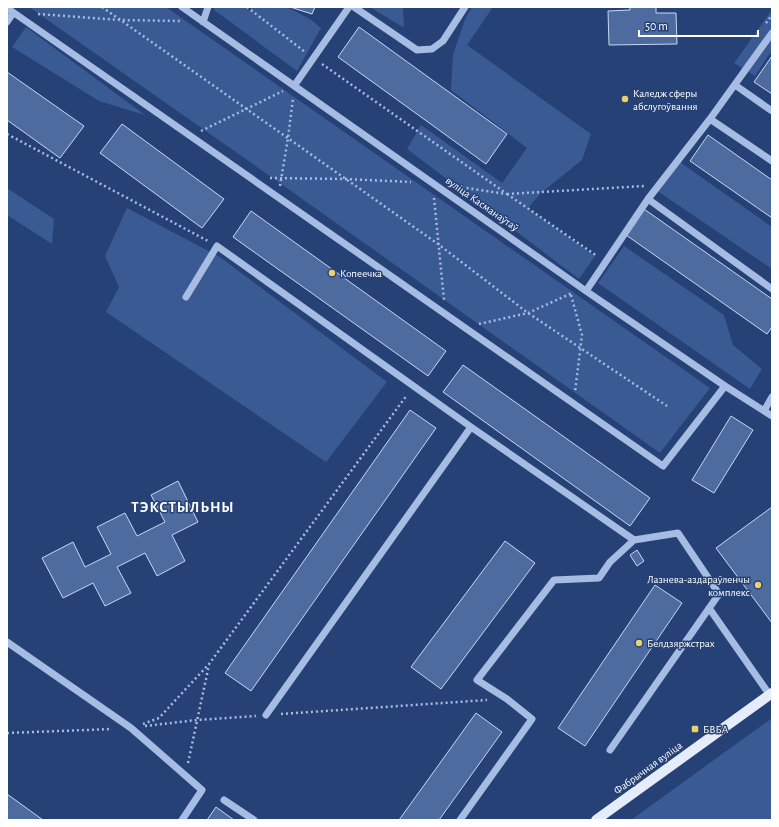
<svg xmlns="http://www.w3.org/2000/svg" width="779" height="827" viewBox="0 0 779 827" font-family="'Alegreya Sans',sans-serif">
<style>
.green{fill:#395a93}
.building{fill:#4e6ba0;stroke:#c8d8f2}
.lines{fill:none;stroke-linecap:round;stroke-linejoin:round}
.path{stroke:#a6bce2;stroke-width:2.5;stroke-dasharray:2 3;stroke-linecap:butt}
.minor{stroke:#a6bce2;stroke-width:7}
.major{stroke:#e5ecfb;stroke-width:10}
.poi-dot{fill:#ebd16b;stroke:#254176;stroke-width:1.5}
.labels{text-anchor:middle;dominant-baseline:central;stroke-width:3;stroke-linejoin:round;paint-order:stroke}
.poi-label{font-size:11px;fill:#fff;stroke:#254176;text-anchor:start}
.street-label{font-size:11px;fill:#fff;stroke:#254176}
.district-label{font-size:15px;font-weight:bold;letter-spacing:1px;fill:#fff;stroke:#254176}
</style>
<rect width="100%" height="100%" fill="#254176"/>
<path class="green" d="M29,7h137l544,381 -50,65 -393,-279z
M215,7h29l6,4 2,-4h35l23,12 11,9 -24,43 -83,-61z
M370,7h33l1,21z
M472,7h21l-26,38 124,89 -9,26 -41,33 -13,15 67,48 -16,23 -172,-130 14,-24 81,58 25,-35 -76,-58 2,-35 12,-36z
M772,10v44l-2,-1 -15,23 -21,-13z
M26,27l119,88 -46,-14 -87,-54z
M677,160l95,67v42l-116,-79z
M7,188l47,31 -2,25 -45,-29z
M127,208l93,49 167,125 -61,80 -220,-150 13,-25 -14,-31z
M624,246l100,69 9,30 29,24 -12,20 -152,-106z
M772,718v102h-141z"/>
<path class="building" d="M290,7h25l-3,7z
M630,7h26v6h20l1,31 -68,1 -1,-34 22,-1z
M359,27l148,107 -21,30 -148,-107z
M772,56v38l-18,-12z
M7,72l77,54 -24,32 -53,-38z
M122,124l102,75 -22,29 -102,-75z
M708,135l64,45v38l-82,-57z
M644,209l128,90v28l-5,7 -141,-99z
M251,211l195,140 -18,25 -195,-139z
M463,365l187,133 -20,28 -187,-134z
M410,410l26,18 -185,263 -26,-18z
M731,416l22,14 -39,63 -22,-13z
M178,481l20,41 -26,13 13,26 -28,15 -12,-23 -28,14 14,26 -26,13 -12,-23 -30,15 -21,-40 31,-16 12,25 26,-13 -14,-27 28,-14 12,23 28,-14 -14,-27z
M772,507v116l-56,-75z
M505,541l30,22 -94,126 -30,-22z
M637,550l7,11 -7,5 -7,-11z
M655,585l27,18 -97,143 -27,-18z
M476,713l26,19 -63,88h-40z
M7,794l36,26h-36z
M216,807l18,13h-27z"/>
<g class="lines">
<path class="path" d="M102,7l336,237 90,69 139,93
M247,7l58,45
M38,14l82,6 62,1
M766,23l6,-8
M322,64l185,130 -48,-7
M201,131l82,-40
M7,134l201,107
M270,178l76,1 65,3
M280,186l8,-48 5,-40
M507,194l137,-8
M507,194l90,62
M434,198l10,102
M571,295l11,40 -7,57
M479,324l49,-11 44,-20
M281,714l206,-14
M143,724l16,-6 50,-54 198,-269
M145,726l52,-6 59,-4
M7,733l105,-4
M188,763l21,-98"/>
<path class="minor" d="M182,7l404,284 139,95 47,30
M354,7l63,43 15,-1 11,-8 22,-34
M7,8l656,458 62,-80
M7,22l6,-9
M203,22l5,-15
M735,85l37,26
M294,86l55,-79
M710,119l62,42
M648,199l124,90
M586,291l62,-92 62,-80 62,-86
M186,297l31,-51 254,181 163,113 -24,22 -11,16 -45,2 -77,100 30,19 25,20 -72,101
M764,411l8,-14
M709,608l60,86
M7,642l124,86 71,62 -20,30
M266,715l205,-288
M610,750l109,-156 -41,-61 -44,7
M224,800l30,20"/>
<path class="major" d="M596,820l176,-127"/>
</g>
<g class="poi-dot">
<circle cx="625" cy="99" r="4"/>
<circle cx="332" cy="273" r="4"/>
<circle cx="758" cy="585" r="4"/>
<circle cx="639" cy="643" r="4"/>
<rect x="691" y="725" width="8" height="8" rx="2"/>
</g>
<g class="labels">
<g class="poi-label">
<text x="633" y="93">Каледж сферы<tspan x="633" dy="13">абслугоўвання</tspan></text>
<text x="340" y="273">Копеечка</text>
<text x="750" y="579" text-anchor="end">Лазнева-аздараўленчы<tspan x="750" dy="13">комплекс</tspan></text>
<text x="647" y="643">Белдзяржстрах</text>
<text x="703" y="729">БВБА</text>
</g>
<g class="street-label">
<text transform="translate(482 204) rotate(35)">вуліца Касманаўтаў</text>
<text transform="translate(648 768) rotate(-36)">Фабрычная вуліца</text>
</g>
<g class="district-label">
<text x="183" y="507">ТЭКСТЫЛЬНЫ</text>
</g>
</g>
<rect width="779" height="827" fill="none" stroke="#ffffff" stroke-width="16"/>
<path d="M639 30v6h119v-6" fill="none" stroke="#ffffff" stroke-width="2"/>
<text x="645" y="30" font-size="12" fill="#ffffff" stroke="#254176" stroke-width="3" paint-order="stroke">50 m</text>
</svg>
